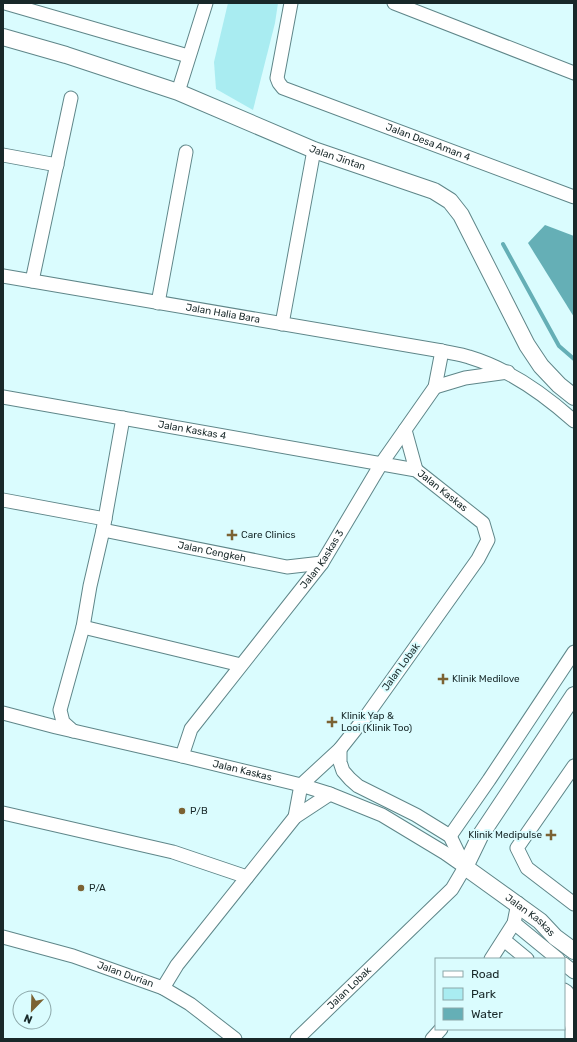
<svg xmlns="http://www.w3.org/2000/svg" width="577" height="1042" viewBox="0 0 577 1042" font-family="Rubik,sans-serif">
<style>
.green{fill:#a9ecf1}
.water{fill:#65afb6}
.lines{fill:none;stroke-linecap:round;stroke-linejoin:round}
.stream{stroke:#65afb6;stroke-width:4}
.minor-casing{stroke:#5f8689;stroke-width:15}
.tertiary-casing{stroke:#5f8689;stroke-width:18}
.minor{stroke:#fff;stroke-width:13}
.tertiary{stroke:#fff;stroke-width:16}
.poi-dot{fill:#7b6233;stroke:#dafcfe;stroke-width:1.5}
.labels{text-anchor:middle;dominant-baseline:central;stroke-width:4;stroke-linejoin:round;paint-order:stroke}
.street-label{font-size:10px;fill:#182829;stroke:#dafcfe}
.poi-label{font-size:10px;fill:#182829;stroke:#dafcfe;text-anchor:start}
</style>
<rect width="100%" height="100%" fill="#dafcfe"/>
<path class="green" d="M228,3h50l-3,20 -22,87 -37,-21 -2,-27z"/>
<path class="water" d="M545,225l29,11v81l-46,-74z"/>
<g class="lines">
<path class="stream" d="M503,244l56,102 15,13"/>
<defs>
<g id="minor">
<path d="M5,3l183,53"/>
<path id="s1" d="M291,3l-14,75 2,5 4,5 291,109"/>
<path d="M394,3l180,70"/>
<path d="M178,92l28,-89"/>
<path d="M3,155l54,10"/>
<path id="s2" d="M3,276l439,75c9,2 19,3 27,6 40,12 75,37 105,64"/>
<path d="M32,281l39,-183"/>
<path d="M158,303l28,-151"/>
<path d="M282,324l32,-174"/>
<path d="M435,387l30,-9 43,-6"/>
<path id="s3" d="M3,397l413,73 67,53 5,17 -10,19 -111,156 -27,34 -39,36"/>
<path d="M405,430l11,40"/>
<path d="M3,500l102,19"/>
<path id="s4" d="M103,530l184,37 35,-4"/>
<path d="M83,627l158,38"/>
<path id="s5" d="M3,713l53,14 126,29 119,29 29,9 52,21 63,38 20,14"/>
<path d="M73,731l-10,-9 -3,-12 23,-83 7,-41 13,-56 20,-112"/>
<path d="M340,749v13l3,9 7,8 8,7 58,29 34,21 14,29"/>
<path id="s6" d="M182,756l9,-27 131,-166 59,-99 54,-77 7,-36"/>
<path d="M574,766l-57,82 10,20 47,36"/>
<path d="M3,813l170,39 74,25"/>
<path d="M295,817l6,-32"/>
<path d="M450,836l39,-56 85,-128"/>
<path d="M514,923l44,36"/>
<path id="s7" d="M3,937l70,19 90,32 27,16 45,35"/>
<path d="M504,940l23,19"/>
<path d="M491,959l23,-36 4,-20"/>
<path d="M564,964l10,8"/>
<path d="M163,988l14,-23 118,-148 35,-23"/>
<path d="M564,990l3,2 5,37v10"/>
<path id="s8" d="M297,1039l155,-150 13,-22"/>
<path d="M432,1039l9,-10"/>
</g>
<g id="tertiary">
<path id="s9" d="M3,37l63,18 112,37 136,58 120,41 16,10 11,14 66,130 14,21 18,19 15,12"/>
<path id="s10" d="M574,695l-94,141 -15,31 75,54 15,16 19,14"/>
</g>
</defs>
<use href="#minor" class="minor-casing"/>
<use href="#tertiary" class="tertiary-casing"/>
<use href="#minor" class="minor"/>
<use href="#tertiary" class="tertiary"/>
</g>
<g class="poi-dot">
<path d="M230 529h4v4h4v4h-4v4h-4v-4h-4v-4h4z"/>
<path d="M441 673h4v4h4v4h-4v4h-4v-4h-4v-4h4z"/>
<path d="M330 716h4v4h4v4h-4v4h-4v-4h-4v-4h4z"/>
<circle cx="182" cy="811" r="4"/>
<path d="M549 829h4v4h4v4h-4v4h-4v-4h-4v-4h4z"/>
<circle cx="81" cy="888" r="4"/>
</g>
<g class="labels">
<g class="street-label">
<text stroke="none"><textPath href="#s1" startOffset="243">Jalan Desa Aman 4</textPath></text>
<text stroke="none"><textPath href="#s9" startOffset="356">Jalan Jintan</textPath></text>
<text stroke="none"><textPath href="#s2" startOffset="223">Jalan Halia Bara</textPath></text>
<text stroke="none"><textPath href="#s3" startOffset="192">Jalan Kaskas 4</textPath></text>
<text stroke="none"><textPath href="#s3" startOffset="453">Jalan Kaskas</textPath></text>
<text stroke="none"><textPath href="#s4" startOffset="111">Jalan Cengkeh</textPath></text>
<text stroke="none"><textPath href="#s6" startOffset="243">Jalan Kaskas 3</textPath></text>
<text transform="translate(401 667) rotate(-54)">Jalan Lobak</text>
<text stroke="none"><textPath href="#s5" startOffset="246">Jalan Kaskas</textPath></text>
<text stroke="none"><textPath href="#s10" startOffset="285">Jalan Kaskas</textPath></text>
<text stroke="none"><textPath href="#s7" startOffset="128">Jalan Durian</textPath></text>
<text stroke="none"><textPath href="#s8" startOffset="73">Jalan Lobak</textPath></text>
</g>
<g class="poi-label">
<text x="241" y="535">Care Clinics</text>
<text x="452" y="679">Klinik Medilove</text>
<text x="341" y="716">Klinik Yap &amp;<tspan x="341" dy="12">Looi (Klinik Too)</tspan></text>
<text x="190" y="811">P/B</text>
<text x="542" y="835" text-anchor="end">Klinik Medipulse</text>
<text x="89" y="888">P/A</text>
</g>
</g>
<rect width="577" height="1042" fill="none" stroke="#182829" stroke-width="8"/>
<rect x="435" y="958" width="130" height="72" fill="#dafcfe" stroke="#8ca7a9"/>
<rect x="443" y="971" width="20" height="6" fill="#ffffff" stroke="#8ca7a9"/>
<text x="471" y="978" font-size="12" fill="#182829">Road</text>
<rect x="443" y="988" width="20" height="12" fill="#a9ecf1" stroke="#8ca7a9"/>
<text x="471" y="998" font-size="12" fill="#182829">Park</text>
<rect x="443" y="1008" width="20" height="12" fill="#65afb6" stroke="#8ca7a9"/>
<text x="471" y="1018" font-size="12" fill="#182829">Water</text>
<g transform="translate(32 1010) rotate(203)"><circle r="19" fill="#dafcfe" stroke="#8ca7a9"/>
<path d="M0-3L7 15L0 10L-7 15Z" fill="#7b6233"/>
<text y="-6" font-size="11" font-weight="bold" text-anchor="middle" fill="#182829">N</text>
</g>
</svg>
